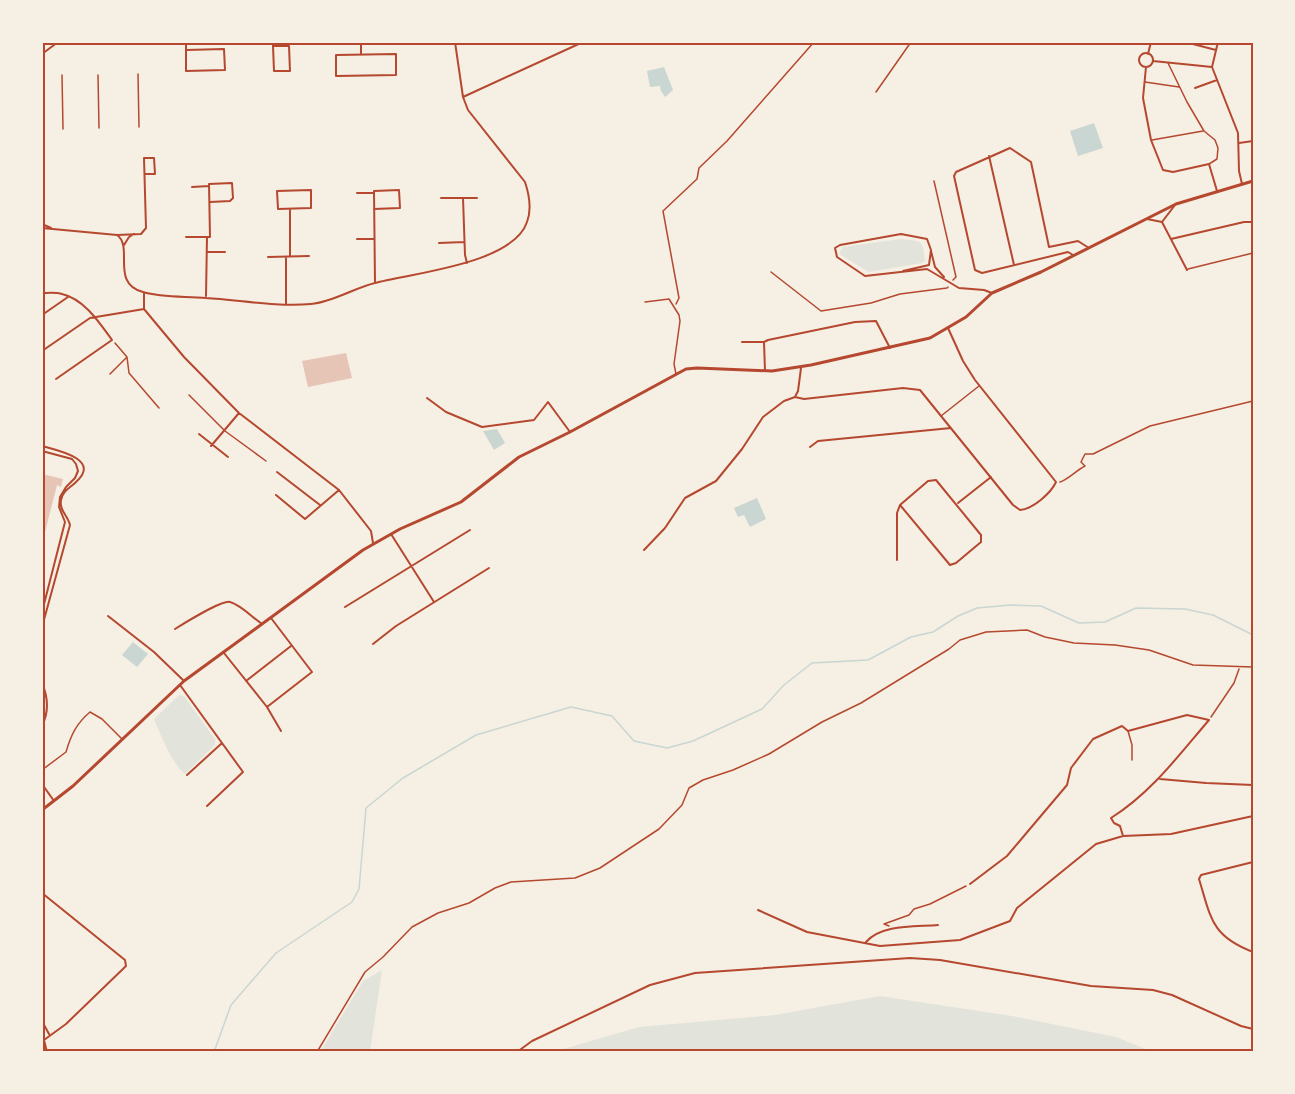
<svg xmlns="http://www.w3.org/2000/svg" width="1295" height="1094" viewBox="0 0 1295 1094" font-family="Barlow,sans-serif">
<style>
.green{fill:#e2e4dc}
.water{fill:#c9d6d2}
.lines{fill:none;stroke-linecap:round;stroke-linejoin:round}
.stream{stroke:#c9d6d2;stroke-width:1.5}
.building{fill:#e6c5b7}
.path{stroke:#b5482f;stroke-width:1.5}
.service{stroke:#b5482f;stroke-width:1.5}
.pedestrian{stroke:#b5482f;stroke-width:1.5}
.minor{stroke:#b5482f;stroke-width:2}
.tertiary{stroke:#b5482f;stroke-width:3}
.neatline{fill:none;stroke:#b5482f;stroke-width:2}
</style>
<rect width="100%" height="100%" fill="#f6efe4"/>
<path class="green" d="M901,239c22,3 21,-1 24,22l-3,2 -53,9 -30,-18 4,-7z
M179,695l5,1 31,43v6l-30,29c-15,-13 -23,-37 -31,-55z
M382,970l-12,82h-50l43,-71z
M880,996l132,20 104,21 37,15h-600l86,-25 136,-12z"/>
<path class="water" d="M664,67l9,23 -8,7 -4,-6 -1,-5 -10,1 -3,-16z
M1094,123l9,25 -25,8 -8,-25z
M497,429l8,14 -11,7 -11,-19z
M757,498l9,21 -16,8 -6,-12 -6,2 -4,-9z
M133,642l15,12 -11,13 -15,-12z"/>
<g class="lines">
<path class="stream" d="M214,1052l17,-47 45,-52 76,-51 7,-13 7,-81 37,-30 73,-43 95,-28 41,9 22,25 33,7 26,-7 69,-32 22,-24 28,-22 56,-3 43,-23 22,-5 25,-16 19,-8 33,-3 31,1 38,17 26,-1 31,-14 49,1 28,6 40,20"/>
</g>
<path class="building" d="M346,353l6,25 -44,9 -6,-26z
M42,474l21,5 -2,8 -4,-2 -14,55z"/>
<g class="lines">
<path class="path" d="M876,92l35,-50
M934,181l22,96 -3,3
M771,272l50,39 50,-8 29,-9 47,-6 1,-1
M676,304l3,-6 -16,-87 34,-32 2,-11 28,-27 87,-99
M115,343l12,14 2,16 30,35
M110,374l16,-16
M1060,482c7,-2 17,-12 25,-16l-4,-4 4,-8h8l57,-28 103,-25
M1211,717l23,-34 5,-14
M889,926l-5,-2 25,-9 5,-6 16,-5 36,-18
M317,1052l48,-80 18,-15 29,-30 26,-14 31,-10 26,-15 16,-6 64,-4 25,-10 59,-39 23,-24 7,-17 14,-8 30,-10 36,-16 53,-32 39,-19 88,-54 11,-9 26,-8 41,-2 18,7 29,6 41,2 34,5 44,15 60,2"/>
<path class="service" d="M645,302l24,-3 10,16 1,6 -6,43 2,10
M1128,731l4,14v15"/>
<path class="pedestrian" d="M1168,63l19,39 17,29 11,9 3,8 -1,11 -8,5
M138,74l1,53
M62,75l1,54
M98,75l1,53
M1145,82l34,5
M1152,140l51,-9
M1188,269l65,-16
M189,395l36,36 41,30
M941,416l38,-30
M42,770l24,-18c5,-17 10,-28 24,-40l12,7 20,20"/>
<path class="minor" d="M186,42v29l39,-1 -1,-21 -38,1
M273,42v4l1,25h16l-1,-25h-16
M361,42v12
M1185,42l31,8
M1218,42l-6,25 26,66 1,38 3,13
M1139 60a7 7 0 1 1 14 0a7 7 0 1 1-14 0Z
M42,54l16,-12
M396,54v21l-60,1v-21z
M1148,54l3,-12
M1153,61l59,6
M1146,67l-3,31 8,42 12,30 10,2 36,-8 8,27
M1195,88l22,-8
M463,97l120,-55
M1239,143l14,-2
M989,156l25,109
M192,187l17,-1
M311,190v18l-33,1 -1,-18z
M357,193h17
M441,198h36
M463,198l2,57 2,8
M290,209v47
M374,209l26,-1 -1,-18 -25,1 1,92
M1147,219l15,3 13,-17
M1162,222l25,48
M42,224l9,4
M42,228l75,7 24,-1 5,-6 -2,-70h10l1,16h-10
M117,235c17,12 -7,48 26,57 20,6 43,4 63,6 34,2 70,9 105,6 22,-2 43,-16 64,-21 37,-10 138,-19 152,-61 5,-13 2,-28 -2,-40l-57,-72 -5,-13 -8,-55
M186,237h21
M357,239h17
M1171,239l73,-17h9
M439,243l25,-1
M124,245l5,-8 5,-3
M931,251l4,16 9,10
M207,252h18
M1073,255l-5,-3 -86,21 -7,-3 -21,-94 2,-4 54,-24 21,14 18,85 29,-6 11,7
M268,257l41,-1
M286,257v47
M903,271l26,-6 2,-15 -4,-11 -26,-5 -61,11 -5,3 2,9 28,19 62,-7 32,19 25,2 8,3
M42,293c6,0 14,-1 20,1 22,5 37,28 50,46l-56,39
M144,293v16l40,48 55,56 100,77 32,41 2,12
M206,296l1,-59h3l-1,-53 23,-1 1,15 -3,3 -20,1
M42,315l26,-18
M742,342h22l4,-2 87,-18 21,-1 14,27
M764,342l1,29
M42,351l48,-33 54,-9
M795,397l9,2 99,-11 17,2 93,115 7,5c13,-1 31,-17 36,-28l-81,-102 -12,-19 -15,-33
M795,397l3,-6 3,-23
M427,398l19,14 36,15 52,-7 14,-18 22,30
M199,434l29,23
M42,446c14,4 60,13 34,36 -6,6 -13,8 -15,18 -2,10 7,16 9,25l-28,102
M211,446l28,-33
M810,447l8,-6 133,-13
M42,451l30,8 4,5 2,7 -3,7 -9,9 -6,10 -1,10 6,15 -23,90
M277,472l43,33
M936,480l45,55v7l-25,21 -6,2 -50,-60 28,-24z
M276,495l29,24 34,-29
M958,503l33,-26
M391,534l43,68
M644,550l21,-22 20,-30 31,-17 26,-32 21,-32 21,-16 11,-4
M897,560v-47l3,-8
M345,607l125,-77
M108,616l46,36 29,28
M175,629c8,-5 47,-29 55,-27 11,3 23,16 32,22
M373,644l23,-18 93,-58
M224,653l43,54 14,24
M246,681l45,-35
M42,683c6,14 7,29 0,43
M180,685l63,87 -36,34
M267,707l45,-35 -41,-54
M187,775l35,-32
M1160,779l46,4 47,2
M42,784l12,17
M1253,862l-52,13 -2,4c12,39 12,57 54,73
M970,884l37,-28 60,-71 4,-17 22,-29 29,-13 6,5 59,-16 22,5c-30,35 -58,73 -98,98l3,5 6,3 3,10
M42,893l83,67 1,6 -60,58 -22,16 3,12
M758,910l49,22 73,14 80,-6 50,-19 7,-13 79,-64 27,-8 48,-2 82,-18
M866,942c16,-18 49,-15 72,-17
M43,1023l6,11
M517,1052l15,-11 118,-56 45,-12 215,-15 30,2 151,26 62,4 19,5 69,31 12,3"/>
<path class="tertiary" d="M42,810l31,-24 111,-105 179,-131 37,-21 61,-27 58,-45 51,-25 116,-63 11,-1 75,3 39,-6 119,-27 36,-21 26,-24 49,-21 135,-68 77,-23"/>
</g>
<rect width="1295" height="1094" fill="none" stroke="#f6efe4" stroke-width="87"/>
<rect x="44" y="44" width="1208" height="1006" class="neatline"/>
</svg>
